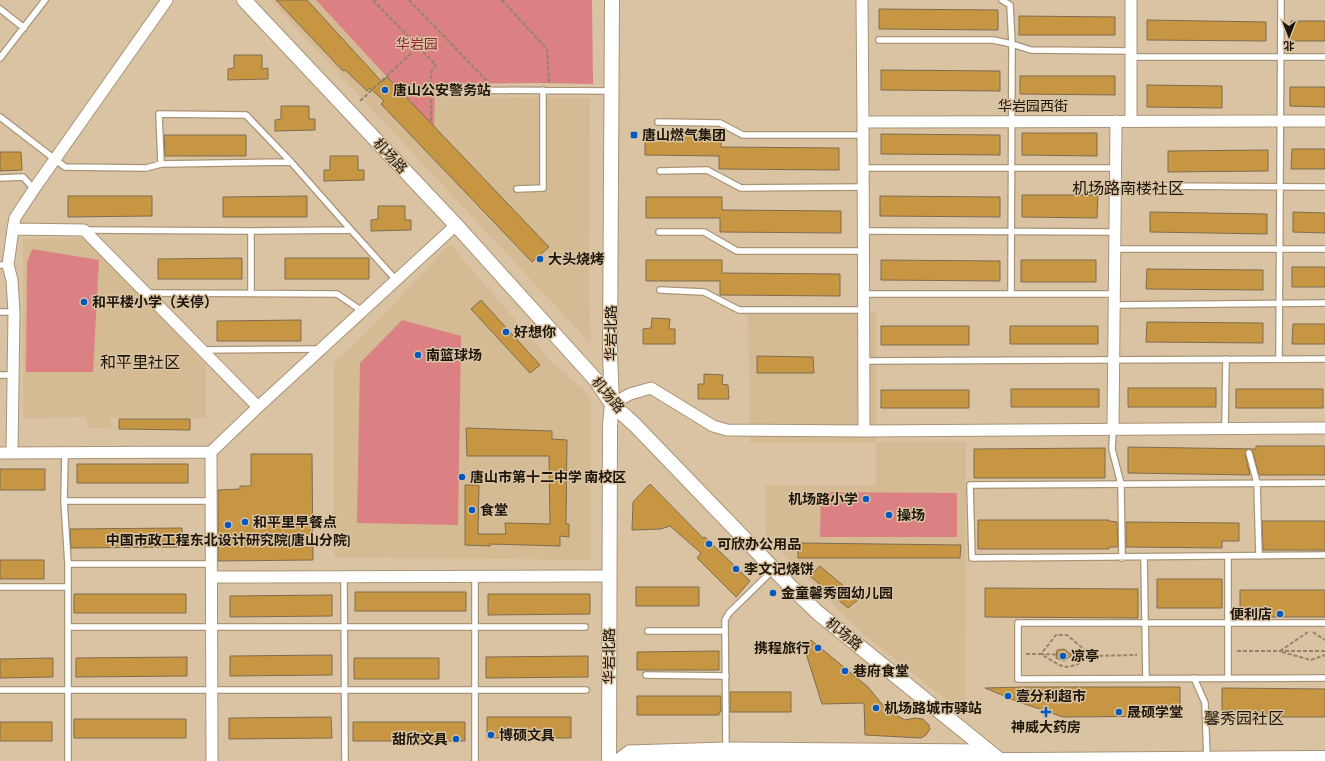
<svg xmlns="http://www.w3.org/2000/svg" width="1325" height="761" viewBox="0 0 1325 761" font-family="'Sofia Sans Condensed','Noto Sans SC',sans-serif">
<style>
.built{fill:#d5bb94}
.green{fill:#db8083}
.building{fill:#c79643;stroke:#806c4e}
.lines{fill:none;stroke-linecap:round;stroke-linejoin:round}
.service-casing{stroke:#a99475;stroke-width:8}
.minor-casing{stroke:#a99475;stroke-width:13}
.tertiary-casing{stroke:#a99475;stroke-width:16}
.path{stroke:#95846b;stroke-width:2;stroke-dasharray:4 2;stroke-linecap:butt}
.service{stroke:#fff;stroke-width:5.5}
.minor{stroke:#fff;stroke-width:11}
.tertiary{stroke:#fff;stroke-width:14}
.poi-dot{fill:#0058c1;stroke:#d9c3a3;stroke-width:1.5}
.labels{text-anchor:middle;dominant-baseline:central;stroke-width:3;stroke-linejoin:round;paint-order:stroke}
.park-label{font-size:14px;fill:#932434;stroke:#d9c3a3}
.poi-label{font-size:14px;font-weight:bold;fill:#1e160a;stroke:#d9c3a3;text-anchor:start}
.street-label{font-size:14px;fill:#1e160a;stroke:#d9c3a3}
.quarter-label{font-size:16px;fill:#1e160a;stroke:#d9c3a3}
</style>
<rect width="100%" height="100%" fill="#d9c3a3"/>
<path class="built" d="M270,0h46l118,128v-32l156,2 -1,196 2,50z
M85,238l121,127v53h-95v10h-24l-1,-11 -63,1v-179z
M450,244l99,115 42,38v163l-257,-3v-194l53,-52z
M748,312h128v130h90l-1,273 -104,-83 -73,-72 -22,-25 -1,-50 111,1v-43h-126z"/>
<path class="green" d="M316,0h276l1,84 -50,-1 -108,1 -1,44z
M32,249l67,11 -6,112h-67l1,-109z
M402,320l59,16 -3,189 -101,-2 3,-160z
M821,492l136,1v44h-137z"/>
<path class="building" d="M276,0h31l75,82 5,-5 162,170 -17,15 -151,-158 3,-3 -14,-13 -3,3 -22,-21 -2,1z
M879,9l119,1v20l-119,-1z
M1019,16l96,1v18h-96z
M1147,20l119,2v19l-119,-1z
M1291,21h34v20h-34z
M234,55h28v14l6,-1v11l-40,1v-11l6,-1z
M881,70l119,1v20l-119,-1z
M1020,76h95v19l-95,-1z
M1147,85l75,1v22l-75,-1z
M1290,87h35v20l-35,-1z
M281,106h28v13h6v11l-40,1v-11l6,-1z
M1022,133h75v23l-75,-1z
M645,134h76v13l118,1v22l-120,-1v-13l-74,-1z
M881,134l119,1v20l-119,-1z
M164,135h82v21h-81z
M1292,149h33v20h-34z
M1268,150v21l-100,1v-21z
M0,152h21l1,18 -22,1z
M330,156h28v14h6v10l-40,1v-11h6z
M1022,195h76l-1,23 -75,-1z
M68,196h84v20l-84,1z
M307,196v21h-84v-20z
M880,196l120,1v20l-120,-1z
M646,197h76v13l119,1v22l-121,-1v-14h-74z
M378,206h27v14h6v10l-40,1v-11l7,-1z
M1150,212l117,2v20l-117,-2z
M1293,212l32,1v20l-32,-1z
M242,258v21h-84v-20z
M285,258h84v21h-84z
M646,260h76v13l118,1v22l-120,-1v-14h-74z
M881,260l119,1v20l-119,-1z
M1021,260h75v22h-75z
M1292,267h33v20h-33z
M1147,269l116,1v20l-117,-1z
M481,300l59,65 -10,8 -59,-64z
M652,318l18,1 -1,10h6v15h-32v-15l8,-1z
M301,320v21h-84v-20z
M1147,322l116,1v20l-117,-1z
M1293,324h32v20h-33z
M881,326h88v19h-88z
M1010,326h88v18h-88z
M757,356l56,1 1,16h-57z
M704,374l19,1 -1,9 6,1 1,14h-31v-15h6z
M1128,388h88v19h-88z
M1011,389h88v18h-88z
M1236,389h87v19h-87z
M881,390h88v18h-88z
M119,419h71v11l-71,-1z
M466,428l86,3v8l15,1 -1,84h3v13l-9,-1v10l-70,-2v2l-25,-1v-60h14l-1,49h28l-1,-11 45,1 -1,-68h-82z
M1256,446h69v29h-66l-6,-23 -3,-3 -4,1 -1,4 5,21 -122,-2v-26l128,2z
M1105,448v30h-131v-29z
M251,454h61l1,106 -95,1v-71l22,-1v-3h11z
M77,464h111v19h-111z
M0,469h45v21h-45z
M650,484l53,54 2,-1 45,44 -14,16 -39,-39 4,-5 -31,-27 -9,3 -29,1 1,-28z
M978,520h131v1l8,1 1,25h-9v2h-131z
M1262,521h63v29h-62z
M1126,522l113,1v18h-17v7l-96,-1z
M182,528v19l-111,1 -1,-19z
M798,543l163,2 -1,13h-162z
M0,560h44v19h-44z
M820,566l39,33 -11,9 -38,-32z
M1157,579h65v29h-65z
M636,587h63v19h-63z
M985,588l153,1v29l-153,-1z
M1240,590h85v27h-85z
M355,592h111v19h-111z
M74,594h112v19h-112z
M488,594h102v20l-102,1z
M332,595v21l-102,1v-21z
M811,640l57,47 13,16 12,10 12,7 10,-2 8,1 6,6 1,4 -4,6 -5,3 -56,-3 -1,-32 -42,1 -18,-57z
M1064,649l8,6 -8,6 -8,-3 1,-8z
M719,651v19h-82v-18z
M332,655v20l-102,1v-20z
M588,656v21l-102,1v-21z
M187,657v19l-111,1v-19z
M53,658v19l-53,1v-19z
M354,658h85v21h-85z
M1024,687h156v29l-117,1 -47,-16 -31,-13z
M1222,688l103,1v28h-103z
M730,692h61v20h-61z
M637,696h84v16h-2v3h-82z
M331,717l1,21 -103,1v-21z
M487,717h84v21h-84z
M74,719h112v19h-112z
M0,722h52v19h-52z
M353,722h112v19h-112z"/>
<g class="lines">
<defs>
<path id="service" d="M0,9l24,19
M879,40h114l19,4 -2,-39 -8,-5
M1131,57h194
M0,58l45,-58
M448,90l163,1
M0,117l65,50 81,1 15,-4 130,-2
M658,122l62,1 23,12h120
M161,164l-2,-50 87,1 45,47 60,68
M863,168h252
M660,171l47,-1 34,18 122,-1
M0,178l23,-1 11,12
M1152,186l173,1
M517,189l26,-1v-98
M86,230l165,1 100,-1 45,50
M251,231v62
M863,231l252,1
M659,232h45l33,19h126
M1115,249h210
M0,265h8
M660,290l44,2 35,18h124
M147,293l190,1 25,17
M863,294h251
M1011,294l1,-250 19,6 100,1
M1114,305l211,-2
M0,312h14
M202,350l119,-1
M1279,359l2,-359
M863,361l462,-2
M0,375h13
M1225,428l1,-69
M1113,429l-1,20 9,35 1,74
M65,452l-1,49 4,63v197
M1249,453l8,30 2,73
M1325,483l-355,2 2,73 353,-3
M64,501h147
M1228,556v122
M1144,558l2,120
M68,564h144
M344,576l1,185
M475,576v185
M0,587h68
M1325,623h-307v56l307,-1
M68,627h517
M648,631h77
M646,675l80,1
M1194,678l11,25 2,56
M0,690h586
M726,748l-1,-128 4,-7 44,-43"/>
<path id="minor" d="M862,0l1,122 462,-1
M1131,121v-121
M863,122l1,309
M13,229l71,1 174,177
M612,404l18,-10 21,-6 62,38 14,4 137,1 461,-3
M1113,429l3,-308
M0,453l211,-1
M12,453l2,-141 -2,-32 -4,-15 5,-36 2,-11 19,-29 133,-189
M212,577l398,-1
M212,761l-1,-309 47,-45 198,-182
M616,761l13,-10 97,-3 261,2"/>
<path id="tertiary" d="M244,0l212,225 139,154 17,25 23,21 157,163 26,25 183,148
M609,761l1,-336 2,-21 -2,-49 2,-355
M625,761l4,-1h398l298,-2"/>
</defs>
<use href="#service" class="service-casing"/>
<use href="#minor" class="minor-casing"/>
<use href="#tertiary" class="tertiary-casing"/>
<path class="path" d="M373,0l63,65 -5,7v49
M409,0l79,82
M502,0l45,49 2,34
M360,101l58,-54
M1313,632l12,8
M1237,651h88
M1280,651l28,-19
M1282,652l29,8 14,-5
M1026,654h15l18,11 8,2 9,-2 16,-9 -51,-2 15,-19h11l25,21 45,-1"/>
<use href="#service" class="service"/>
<use href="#minor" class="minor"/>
<use href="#tertiary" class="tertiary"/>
</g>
<g class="poi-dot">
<circle cx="385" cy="90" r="4"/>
<rect x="630" y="131" width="8" height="8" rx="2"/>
<circle cx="540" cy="259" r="4"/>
<circle cx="84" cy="302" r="4"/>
<circle cx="506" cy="332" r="4"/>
<circle cx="418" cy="355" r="4"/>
<circle cx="462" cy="477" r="4"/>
<circle cx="866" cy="499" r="4"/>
<circle cx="472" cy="510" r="4"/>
<circle cx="889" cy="515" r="4"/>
<circle cx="245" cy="522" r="4"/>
<circle cx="228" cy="525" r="4"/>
<circle cx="709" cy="544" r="4"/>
<circle cx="736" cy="569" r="4"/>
<circle cx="773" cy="593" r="4"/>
<circle cx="1280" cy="614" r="4"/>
<circle cx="818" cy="648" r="4"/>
<circle cx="1063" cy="656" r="4"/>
<circle cx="845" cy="671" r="4"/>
<circle cx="1008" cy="696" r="4"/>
<circle cx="876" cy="708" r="4"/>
<path d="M1044 706h4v4h4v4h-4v4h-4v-4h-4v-4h4z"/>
<circle cx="1119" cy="712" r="4"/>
<circle cx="491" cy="735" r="4"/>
<circle cx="456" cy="739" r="4"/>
</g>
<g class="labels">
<g class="park-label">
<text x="417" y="44">华岩园</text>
</g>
<g class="poi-label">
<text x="393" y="90">唐山公安警务站</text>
<text x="642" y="135">唐山燃气集团</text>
<text x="548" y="259">大头烧烤</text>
<text x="92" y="302">和平楼小学（关停）</text>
<text x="514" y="332">好想你</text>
<text x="426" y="355">南篮球场</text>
<text x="470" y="477">唐山市第十二中学 南校区</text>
<text x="858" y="499" text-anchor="end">机场路小学</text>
<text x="480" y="510">食堂</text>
<text x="897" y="515">操场</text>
<text x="253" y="522">和平里早餐点</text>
<text x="228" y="540" text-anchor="middle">中国市政工程东北设计研究院(唐山分院)</text>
<text x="717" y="544">可欣办公用品</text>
<text x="744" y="569">李文记烧饼</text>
<text x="781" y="593">金童馨秀园幼儿园</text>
<text x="1272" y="614" text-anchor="end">便利店</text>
<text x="810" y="648" text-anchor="end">携程旅行</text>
<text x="1071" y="656">凉亭</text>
<text x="853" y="671">巷府食堂</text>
<text x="1016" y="696">壹分利超市</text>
<text x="884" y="708">机场路城市驿站</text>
<text x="1127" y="712">晟硕学堂</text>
<text x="1046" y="727" text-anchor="middle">神威大药房</text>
<text x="499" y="735">博硕文具</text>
<text x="448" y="739" text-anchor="end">甜欣文具</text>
</g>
<g class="street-label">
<text x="1033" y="106">华岩园西街</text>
<text transform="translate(390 156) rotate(47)">机场路</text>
<text transform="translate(611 333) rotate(-90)">华岩北路</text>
<text transform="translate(608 395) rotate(50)">机场路</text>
<text transform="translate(844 634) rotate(39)">机场路</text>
<text transform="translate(609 656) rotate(-90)">华岩北路</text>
</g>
<g class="quarter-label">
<text x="1128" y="189">机场路南楼社区</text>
<text x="140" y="363">和平里社区</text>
<text x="1244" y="719">馨秀园社区</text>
</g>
</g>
<g transform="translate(1289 36) rotate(180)" stroke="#d9c3a3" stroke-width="3" paint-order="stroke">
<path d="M0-3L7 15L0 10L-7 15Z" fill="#1e160a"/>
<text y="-6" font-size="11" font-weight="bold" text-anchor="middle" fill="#1e160a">北</text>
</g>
</svg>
